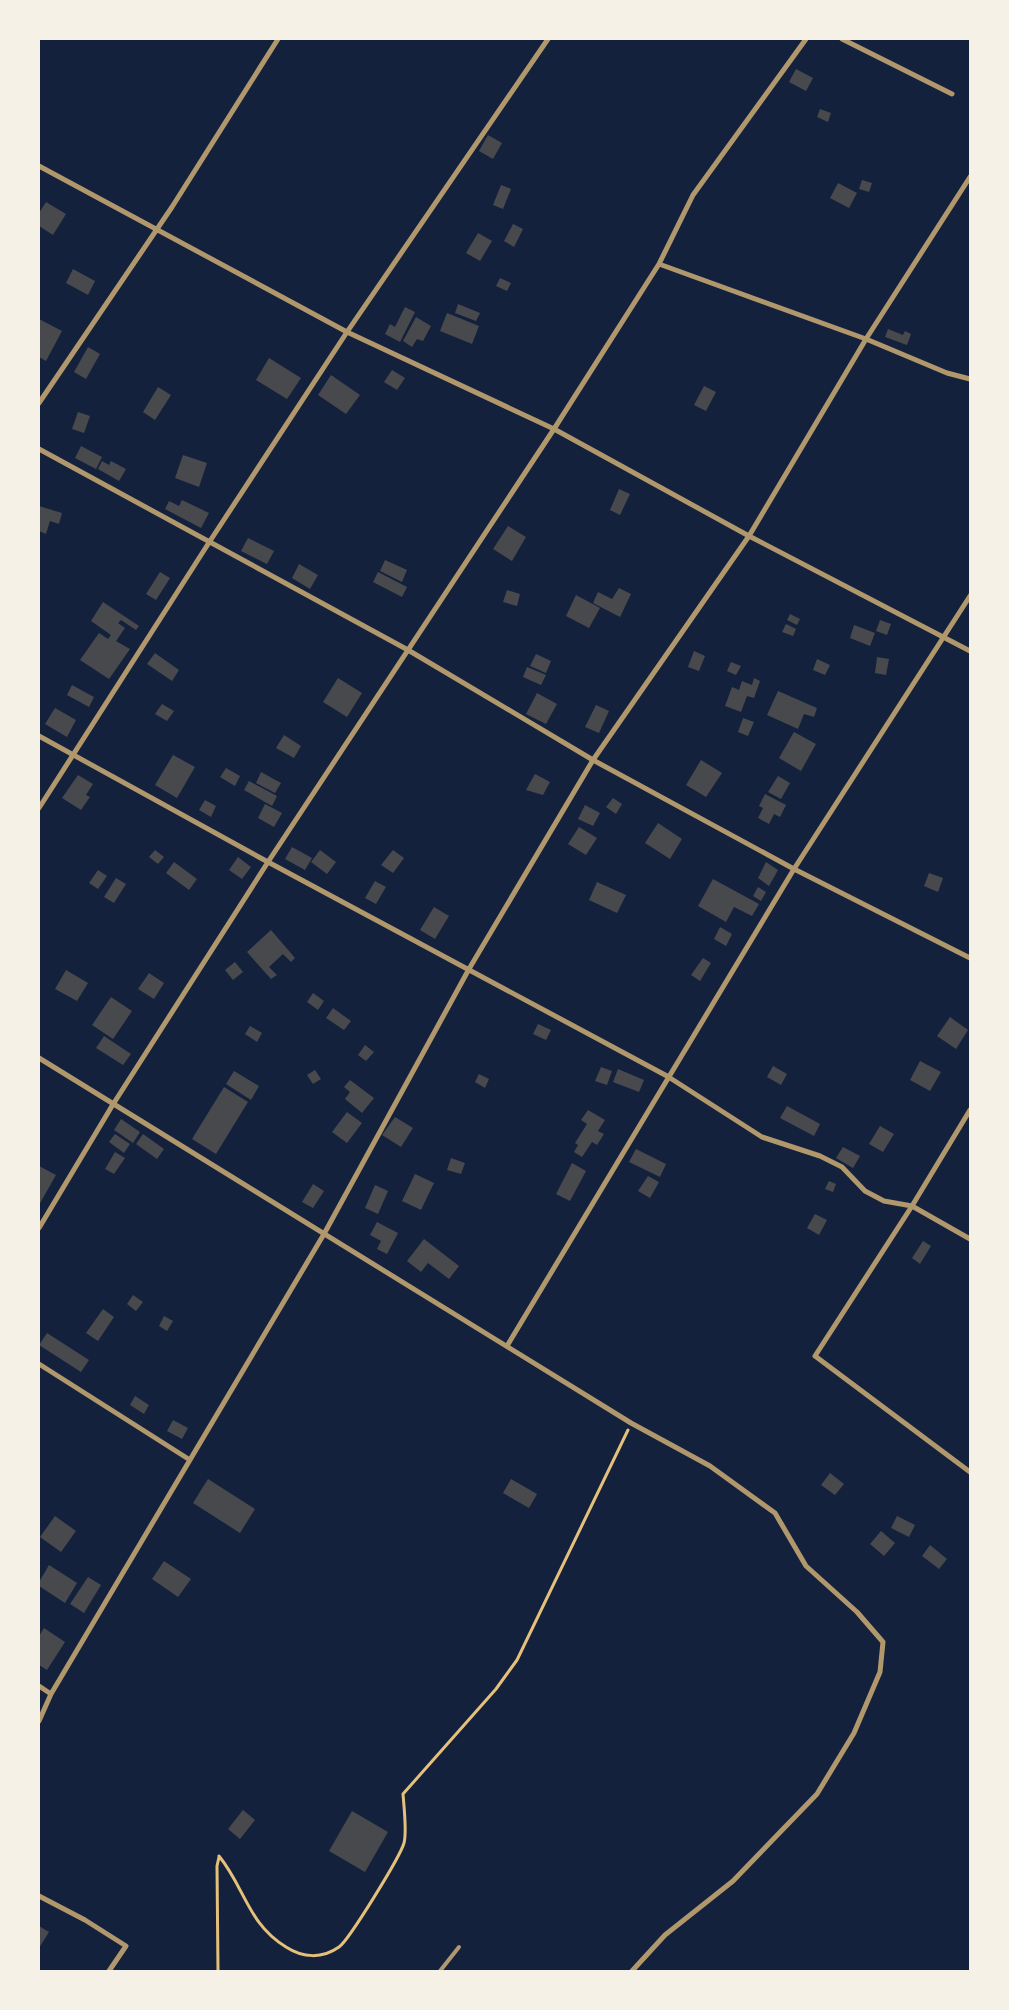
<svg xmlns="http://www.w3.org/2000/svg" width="1009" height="2010" viewBox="0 0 1009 2010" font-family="Quicksand,sans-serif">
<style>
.building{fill:#48494c}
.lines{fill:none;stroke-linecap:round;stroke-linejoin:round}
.path{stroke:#e5c07b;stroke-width:3}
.service{stroke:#b1986c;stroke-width:4}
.minor{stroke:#b1986c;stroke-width:5}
</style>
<rect width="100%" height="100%" fill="#14213d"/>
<path class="building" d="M796,69l17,9 -7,13 -17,-9z
M820,109l11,4 -3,9 -11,-5z
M488,135l14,8 -9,16 -14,-8z
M862,180l10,3 -3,9 -10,-3z
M838,183l19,10 -8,15 -19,-10z
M501,185l10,4 -8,20 -10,-4z
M46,202l20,12 -13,21 -14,-9v-13z
M513,224l10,5 -9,18 -10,-6z
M478,233l14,8 -12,20 -14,-8z
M73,269l22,12 -7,14 -22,-12z
M500,278l11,5 -4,8 -11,-5z
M458,304l22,9 -4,8 -21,-8z
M405,307l10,5 -15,30 -15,-8 5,-10 5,3z
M447,313l32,13 -7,18 -32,-13z
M416,317l15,9 -8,15 -6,-2 -5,8 -9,-6z
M39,319l23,12 -16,30 -7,-4z
M888,329l15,6 2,-4 6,3 -4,11 -22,-8z
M88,347l12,7 -14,25 -12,-7z
M269,358l32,20 -14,21 -31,-19z
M392,370l13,8 -8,12 -13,-8z
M331,375l29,20 -14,19 -28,-19z
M704,386l12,6 -10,19 -12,-6z
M158,387l13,8 -16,25 -12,-8z
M78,412l12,4 -6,17 -12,-4z
M81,446l21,11 -6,12 -21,-11z
M183,455l24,8 -8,24 -24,-9z
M102,461l7,4 2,-4 15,8 -7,12 -21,-12z
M619,489l11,5 -10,21 -10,-5z
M182,500l27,13 -8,15 -36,-19 4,-8 10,5z
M39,506l23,7 -3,11 -9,-3 -4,13 -7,-3z
M508,526l18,11 -14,24 -19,-12z
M248,538l26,13 -7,13 -26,-13z
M385,560l22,10 -5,12 -22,-11z
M299,564l19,11 -8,14 -18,-11z
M160,572l10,6 -14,22 -10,-6z
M378,572l29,15 -5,10 -29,-15z
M619,588l12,6 -11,23 -27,-14 5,-11 14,7z
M507,590l13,4 -3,12 -14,-4z
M576,595l24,13 -11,20 -23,-12z
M103,602l36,24 -3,4 -15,-10 -3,3 7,5 -9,13 14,8 -21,30 -29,-19 19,-27 9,6 3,-4 -20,-14z
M790,614l10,5 -3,6 -10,-5z
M880,620l11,4 -4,11 -11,-4z
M786,624l10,5 -3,7 -11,-4z
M854,625l21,8 -5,13 -20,-8z
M694,651l11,5 -6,15 -11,-4z
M155,653l24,17 -7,11 -25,-17z
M536,654l15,7 -5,12 -16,-7z
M877,657l12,2 -3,16 -11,-2z
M817,659l13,6 -5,10 -12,-5z
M731,662l10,4 -5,9 -9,-4z
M527,667l19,8 -5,10 -18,-8z
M338,678l24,15 -15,24 -24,-15z
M754,678l6,3 -6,17 -7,-2 -6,16 -16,-6 7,-19 7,3 3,-9 10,4z
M72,685l22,12 -5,10 -22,-12z
M778,691l39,17 -3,9 -10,-3 -6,15 -31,-14z
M537,693l20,11 -11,20 -20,-10z
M162,704l12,7 -7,10 -12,-7z
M596,705l13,6 -10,22 -14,-6z
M55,708l21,12 -9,17 -22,-13z
M743,718l11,4 -6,14 -10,-4z
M794,732l22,12 -15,27 -22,-13z
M284,735l17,11 -7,12 -18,-10z
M173,755l22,12 -18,31 -22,-13z
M701,760l21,13 -16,24 -20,-12z
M226,768l14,8 -5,10 -15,-9z
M261,772l20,11 -6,10 -19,-10z
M535,774l15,8 -7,13 -17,-5z
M78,775l15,9 -7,11 4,2 -9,13 -19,-12z
M778,776l12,7 -9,16 -13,-7z
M249,781l28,15 -5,10 -28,-16z
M765,794l21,11 -6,12 -6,-3 -5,10 -11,-6 5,-10 -4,-2z
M613,798l9,6 -6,10 -10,-7z
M205,800l11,6 -5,11 -12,-7z
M265,804l17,9 -8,14 -16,-9z
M585,805l15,8 -7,13 -15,-7z
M658,823l24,16 -12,20 -25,-16z
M579,827l18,11 -11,17 -18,-11z
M292,847l20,11 -7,12 -20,-11z
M155,850l9,7 -6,7 -9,-7z
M320,850l16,12 -9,12 -16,-12z
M393,850l11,8 -11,15 -12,-8z
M238,857l13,10 -9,12 -13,-9z
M174,862l23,17 -8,11 -23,-17z
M766,862l12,8 -9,16 -11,-8z
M98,870l9,6 -9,13 -9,-6z
M929,873l14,5 -5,14 -14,-6z
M116,878l10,6 -12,19 -10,-6z
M713,879l46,25 -7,12 -18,-9 -8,15 -28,-16z
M375,881l11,6 -10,17 -11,-6z
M597,882l29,13 -9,18 -28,-13z
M758,887l8,5 -5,9 -8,-5z
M434,907l15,9 -14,23 -15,-9z
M720,927l12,7 -6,12 -12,-7z
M271,930l24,28 -4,4 -8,-8 -14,13 8,8 -6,4 -24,-27z
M703,958l8,5 -11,18 -9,-6z
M235,962l8,10 -10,8 -8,-10z
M66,970l22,13 -11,18 -22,-12z
M149,973l15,10 -10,16 -16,-10z
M313,993l11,8 -6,9 -11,-8z
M111,997l21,14 -19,28 -21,-14z
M333,1008l18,13 -7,9 -18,-12z
M950,1017l18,13 -12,19 -19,-13z
M538,1024l13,6 -5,10 -13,-6z
M250,1026l12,7 -5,9 -12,-8z
M104,1036l27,18 -8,11 -27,-17z
M365,1045l9,7 -8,9 -8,-6z
M920,1061l21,11 -11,19 -20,-11z
M773,1066l14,8 -6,11 -14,-8z
M601,1067l11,4 -5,14 -12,-4z
M618,1069l26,11 -5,12 -26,-10z
M315,1070l6,9 -8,5 -6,-9z
M234,1071l25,15 -8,14 -25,-16z
M479,1074l10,5 -4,9 -10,-6z
M350,1080l24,18 -12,15 -17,-14 5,-7 -6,-5z
M224,1087l24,15 -32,52 -24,-15z
M787,1106l33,18 -6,12 -34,-18z
M588,1110l17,10 -7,11 6,3 -7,11 -5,-3 -10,15 -8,-5 4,-7 -3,-2 12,-19 -6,-4z
M347,1112l15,11 -15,20 -15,-11z
M395,1117l18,11 -12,19 -19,-12z
M121,1119l19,13 -7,11 -19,-13z
M880,1126l14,8 -11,18 -14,-8z
M115,1134l15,10 -6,9 -15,-11z
M143,1134l21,15 -7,10 -21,-15z
M843,1147l17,9 -7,12 -17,-10z
M636,1149l30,15 -6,13 -31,-15z
M115,1152l10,6 -11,16 -9,-5z
M451,1158l14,5 -4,11 -14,-4z
M572,1163l14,8 -16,30 -14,-7z
M39,1166l17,9 -17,30z
M415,1174l19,9 -13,27 -19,-9z
M648,1176l11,6 -9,16 -12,-7z
M829,1181l7,3 -3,8 -8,-3z
M313,1184l11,7 -11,17 -11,-6z
M375,1185l13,6 -10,23 -13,-6z
M815,1214l12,6 -8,15 -12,-7z
M377,1222l21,11 -11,21 -10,-5 4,-8 -11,-6z
M424,1239l35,27 -10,13 -21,-16 -7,9 -14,-11z
M923,1241l8,5 -11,18 -8,-6z
M133,1295l10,7 -7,9 -9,-7z
M103,1309l11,8 -16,24 -12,-8z
M164,1316l9,5 -6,10 -8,-5z
M47,1333l42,27 -8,12 -42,-27z
M135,1396l14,9 -5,9 -14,-9z
M173,1420l15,8 -6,11 -15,-8z
M830,1473l14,11 -9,11 -14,-10z
M208,1479l47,30 -15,24 -47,-30z
M511,1479l26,15 -8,14 -26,-15z
M55,1516l21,15 -15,21 -21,-15z
M897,1516l18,9 -6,12 -18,-9z
M881,1531l14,12 -11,13 -14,-12z
M930,1545l17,14 -8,10 -17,-13z
M164,1561l27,18 -13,18 -26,-18z
M49,1565l28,18 -12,20 -26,-17v-4z
M88,1577l13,8 -17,28 -14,-9z
M44,1628l21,14 -18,28 -8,-5v-29z
M243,1810l12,10 -15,19 -12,-10z
M352,1811l36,21 -23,40 -36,-21z
M39,1926l10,6 -10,16z"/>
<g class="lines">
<path class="path" d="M219,1856c26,32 29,68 67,91 17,11 36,12 53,0 10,-7 61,-90 65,-104 3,-11 0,-36 -1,-49l93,-105 21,-29 111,-230
M218,1971l-1,-105 2,-9"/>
<path class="service" d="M440,1971l19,-24"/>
<path class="minor" d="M842,39l110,55
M39,166l308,166 207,97 195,107 221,115
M659,264l207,75 81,34 23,6
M39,403l133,-196 106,-168
M39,449l369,201 185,110 201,109 176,89
M39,736l229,126 399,214 95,61 58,19 22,11 23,24 19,10 28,5 58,33
M39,808l171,-267 137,-209 201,-293
M39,1058l592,365 79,43 65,47 31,53 51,46 26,30 -3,30 -26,61 -37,61 -84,87 -68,54 -33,36
M970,1110l-58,96 -97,150 155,116
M39,1228l73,-122 156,-244 286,-433 105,-165 34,-69 113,-156
M507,1346l287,-477 176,-273
M39,1364l151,96
M39,1686l12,8
M39,1721l12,-27 273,-460 145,-265 124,-209 156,-224 117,-197 104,-162
M39,1896l46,24 41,26 -17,25"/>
</g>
<rect width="1009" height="2010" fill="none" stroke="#f6f1e7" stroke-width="80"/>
</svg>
